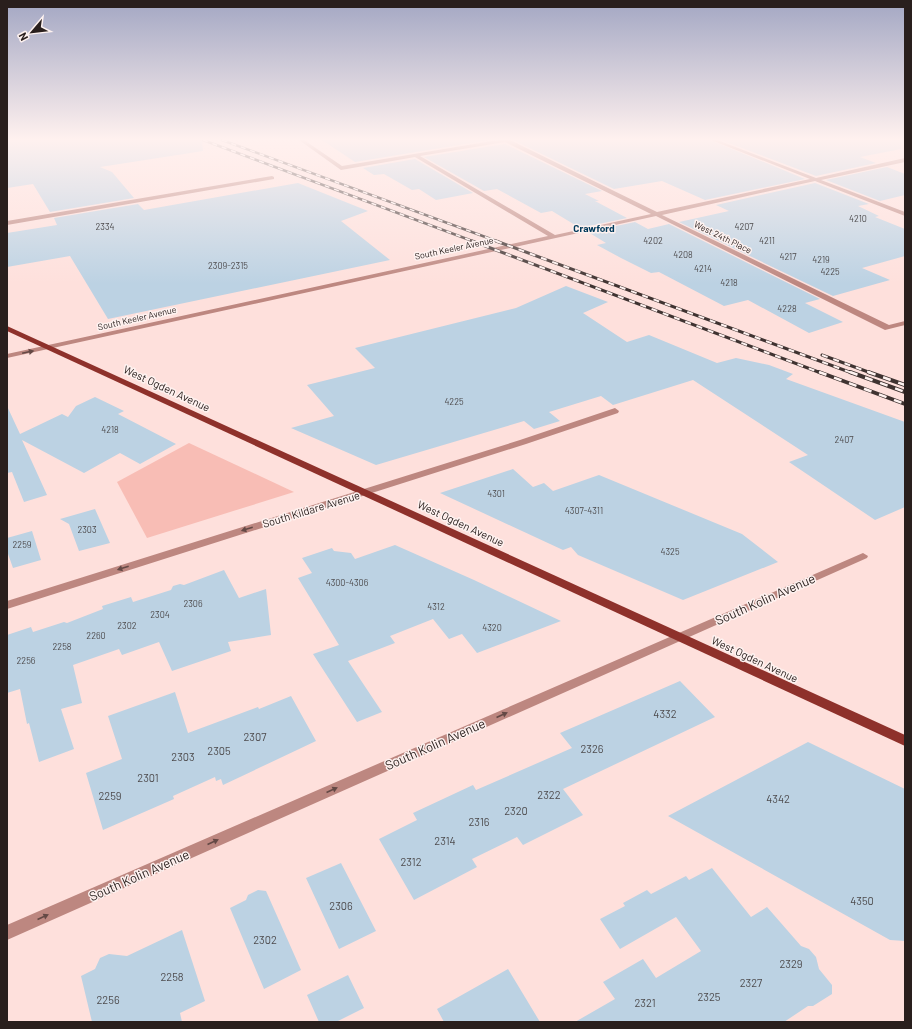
<svg xmlns="http://www.w3.org/2000/svg" width="912" height="1029" viewBox="0 0 912 1029" font-family="Barlow,sans-serif">
<style>
.green{fill:#f8bdb5}
.building{fill:#bcd2e3}
.lines{fill:none;stroke-linecap:round;stroke-linejoin:round}
.minor{fill:#bd8780;fill-rule:evenodd}
.major{fill:#8e312b;fill-rule:evenodd}
.rail-far2-casing{stroke:#3f3331;stroke-width:2.5}
.rail-far1-casing{stroke:#3f3331;stroke-width:3}
.rail-casing{stroke:#3f3331;stroke-width:4}
.rail-far2{stroke:#fef2f0;stroke-width:1.5;stroke-dasharray:5;stroke-linecap:butt}
.rail-far1{stroke:#fef2f0;stroke-width:2;stroke-dasharray:6;stroke-linecap:butt}
.rail{stroke:#fef2f0;stroke-width:2.5;stroke-dasharray:8;stroke-linecap:butt}
.oneway{fill:#644945}
.labels{text-anchor:middle;dominant-baseline:central;stroke-width:3;stroke-linejoin:round;paint-order:stroke}
.number-label{font-size:9px;fill:#4e4c4e}
.far-street-label{font-size:9px;fill:#291f1d;stroke:#fef2f0}
.far-neighbourhood-label{font-size:10px;font-weight:bold;fill:#00395a;stroke:#fef2f0}
.street-label{font-size:11px;fill:#291f1d;stroke:#fef2f0}
.near-number-label{font-size:11px;fill:#4e4c4e}
.near-street-label{font-size:13px;fill:#291f1d;stroke:#fef2f0}
</style>
<rect width="100%" height="100%" fill="#fee0dc"/>
<path class="green" d="M189,443l105,49 -147,46 -30,-56z"/>
<path class="building" d="M7,140h195l1,11 -103,16 12,5 22,26 -84,14 -17,-28 -26,4z
M322,140h167l-134,22z
M513,140h197l95,39 -100,21 -43,-19 -48,8z
M721,140h179l1,9 -41,8 16,6 -60,13z
M505,144l97,47 -17,3 14,7h-4l32,17 -47,10 -28,-17 -11,2 -44,-24 -13,2 -60,-34z
M415,159l58,34 -37,7 -17,-11 -7,1 -28,-16 -10,1 -11,-7z
M887,167l18,7v21l-25,6 -54,-21z
M298,183l70,28 -27,10 49,39 -282,59 -38,-63 -63,11v-34l50,-8 -3,-7 84,-14 6,6z
M815,183l54,21 -11,2 21,10 -4,1 30,12v27l-43,12 28,12 -57,16 -154,-74 50,-11 -13,-6z
M635,222l13,7 21,-5 151,75 -15,4 38,19 -34,11 -61,-33 -24,6 -65,-34 -8,1 -30,-15 -24,-13 9,-2 -18,-11z
M566,286l42,16 -25,11 44,29 22,-7 68,28 19,-5 33,7 24,9 -7,5 119,43v85l-30,13 -86,-58 19,-7 -115,-75 -80,25 -12,-9 -52,16 11,9 -26,8 -10,-8 -148,44 -85,-37 43,-12 -27,-31 68,-17 -20,-20 161,-40z
M95,397l29,14 -6,3 58,30 -36,20 -20,-11 -36,20 -62,-33 25,55 -23,7 -12,-30 -5,1v-67l13,28 42,-20 6,3 8,-11z
M513,469l20,18 11,-4 9,8 46,-16 143,59 36,28 -95,38 -105,-45 -7,-8 -8,3 -123,-57z
M95,509l15,34 -31,8 -10,-27 -9,-5z
M32,531l9,29 -28,8 -6,-17v-13z
M395,545l79,35 87,41 -84,32 -15,-19 -13,5 -16,-20 -43,17 5,7 -47,18 34,51 -25,10 -44,-68 26,-9 -41,-67 14,-5 -10,-15 30,-10 2,3 17,2 4,6z
M224,570l15,28 27,-9 5,46 -43,7 3,9 -59,20 -13,-29 -37,13 -3,-6 -46,16 9,38 -21,6 13,40 -35,13 -10,-39 -2,1 -7,-35 -13,4v-58l24,-8 2,5 31,-10 3,1 36,-14 -1,-3 29,-9 2,5 38,-12 2,-4 7,-2 4,1z
M680,681l35,36 -152,72 20,26 -60,30 -6,-8 -45,22 5,8 -63,33 -35,-61 38,-19 -4,-7 60,-28 3,5 96,-42 -12,-15z
M175,692l13,41 70,-26 1,2 32,-13 25,45 -93,44 -2,-6 -5,2 -1,-4 -42,19 1,3 -71,31 -17,-57 36,-14 -14,-43z
M808,742l97,47v152l-15,-1 -222,-124z
M341,863l35,68 -37,18 -33,-71z
M712,868l39,49 16,-10 34,39 8,3 7,8 3,12 13,16v9l-19,12h-5l-24,16h-209l40,-23 -12,-17 40,-23 13,19 45,-27 -25,-34 -56,32 -20,-30 25,-13 -2,-3 24,-13 4,4 35,-18 3,4z
M258,890l8,1 35,79 -37,19 -34,-81 16,-8 2,-5z
M182,930l23,71 -25,12 2,9h-90l-11,-46 14,-7 5,-11 9,-4 18,2z
M508,969l32,53h-96l-7,-13z
M348,975l16,33 -28,14h-17l-12,-27z"/>
<g class="lines">
<path class="minor" d="M299,140h5l38,26 156,-26h12l147,72 153,-33 -99,-39h6l99,38 89,-20v4l-84,18 84,32v4l-90,-35 -153,34 227,110 16,-4v4l-20,5 -229,-114 -649,142v-4l541,-118 -133,-79 -74,13zM505,142l146,72 -96,21 -135,-79z
M272,176l2,1v2l-267,46v-4z
M615,408l4,3 -1,2 -92,31 -519,165v-8l513,-161z
M863,553l5,3 -1,2 -860,382v-15z"/>
<path class="major" d="M7,326l898,409v11l-898,-415z"/>
<defs>
<path id="rail-far2" d="M203,140l272,102
M222,140l277,102"/>
<path id="rail-far1" d="M472,241l349,132
M496,241l356,132
M822,355l49,18"/>
<path id="rail" d="M819,372l86,32
M850,372l55,20
M868,372l37,13"/>
</defs>
<use href="#rail-far2" class="rail-far2-casing"/>
<use href="#rail-far1" class="rail-far1-casing"/>
<use href="#rail" class="rail-casing"/>
<use href="#rail-far2" class="rail-far2"/>
<use href="#rail-far1" class="rail-far1"/>
<use href="#rail" class="rail"/>
</g>
<defs><path id="oneway-solid" d="M-6-.8H1V-3.2L6.5 0L1 3.2V.8H-6Z"/></defs>
<g class="oneway">
<use href="#oneway-solid" transform="translate(28 352) rotate(-12)"/>
<use href="#oneway-solid" transform="translate(247 529) rotate(163)"/>
<use href="#oneway-solid" transform="translate(123 568) rotate(162)"/>
<use href="#oneway-solid" transform="translate(502 715) rotate(-24)"/>
<use href="#oneway-solid" transform="translate(332 790) rotate(-24)"/>
<use href="#oneway-solid" transform="translate(213 842) rotate(-24)"/>
<use href="#oneway-solid" transform="translate(43 917) rotate(-24)"/>
</g>
<linearGradient id="sky" x2="0" y2="1"><stop stop-color="#a3a7c3"/><stop offset="0.49" stop-color="#fff1ef"/><stop offset="1" stop-color="#fff1ef" stop-opacity="0"/></linearGradient>
<rect width="912" height="284" fill="url(#sky)"/>
<g class="labels">
<g class="number-label">
<text x="858" y="218">4210</text>
<text x="105" y="226">2334</text>
<text x="744" y="226">4207</text>
<text x="653" y="240">4202</text>
<text x="767" y="240">4211</text>
<text x="683" y="254">4208</text>
<text x="788" y="256">4217</text>
<text x="821" y="259">4219</text>
<text x="228" y="265">2309-2315</text>
<text x="703" y="268">4214</text>
<text x="830" y="271">4225</text>
<text x="729" y="282">4218</text>
<text x="787" y="308">4228</text>
<text x="454" y="401">4225</text>
<text x="110" y="429">4218</text>
<text x="844" y="439">2407</text>
<text x="496" y="493">4301</text>
<text x="584" y="510">4307-4311</text>
<text x="87" y="529">2303</text>
<text x="22" y="544">2259</text>
<text x="670" y="551">4325</text>
<text x="347" y="582">4300-4306</text>
<text x="193" y="603">2306</text>
<text x="436" y="606">4312</text>
<text x="160" y="614">2304</text>
<text x="127" y="625">2302</text>
<text x="492" y="627">4320</text>
<text x="96" y="635">2260</text>
<text x="62" y="646">2258</text>
<text x="26" y="660">2256</text>
</g>
<g class="far-street-label">
<text transform="translate(723 237) rotate(26)">West 24th Place</text>
<text transform="translate(454 248) rotate(-12)">South Keeler Avenue</text>
<text transform="translate(137 318) rotate(-13)">South Keeler Avenue</text>
</g>
<g class="far-neighbourhood-label">
<text x="594" y="228">Crawford</text>
</g>
<g class="street-label">
<text transform="translate(167 388) rotate(25)">West Ogden Avenue</text>
<text transform="translate(311 509) rotate(-17)">South Kildare Avenue</text>
<text transform="translate(461 523) rotate(25)">West Ogden Avenue</text>
<text transform="translate(755 659) rotate(25)">West Ogden Avenue</text>
</g>
<g class="near-number-label">
<text x="665" y="713">4332</text>
<text x="255" y="736">2307</text>
<text x="592" y="748">2326</text>
<text x="219" y="750">2305</text>
<text x="183" y="756">2303</text>
<text x="148" y="777">2301</text>
<text x="549" y="794">2322</text>
<text x="110" y="795">2259</text>
<text x="778" y="798">4342</text>
<text x="516" y="810">2320</text>
<text x="479" y="821">2316</text>
<text x="445" y="840">2314</text>
<text x="411" y="861">2312</text>
<text x="862" y="900">4350</text>
<text x="341" y="905">2306</text>
<text x="265" y="939">2302</text>
<text x="791" y="963">2329</text>
<text x="172" y="976">2258</text>
<text x="751" y="982">2327</text>
<text x="709" y="996">2325</text>
<text x="108" y="999">2256</text>
<text x="645" y="1002">2321</text>
</g>
<g class="near-street-label">
<text transform="translate(765 599) rotate(-24)">South Kolin Avenue</text>
<text transform="translate(435 744) rotate(-24)">South Kolin Avenue</text>
<text transform="translate(139 875) rotate(-24)">South Kolin Avenue</text>
</g>
</g>
<rect width="912" height="1029" fill="none" stroke="#291f1d" stroke-width="16"/>
<g transform="translate(32 32) rotate(242)" stroke="#fef2f0" stroke-width="3" paint-order="stroke">
<path d="M0-3L7 15L0 10L-7 15Z" fill="#291f1d"/>
<text y="-6" font-size="11" font-weight="bold" text-anchor="middle" fill="#291f1d">N</text>
</g>
</svg>
